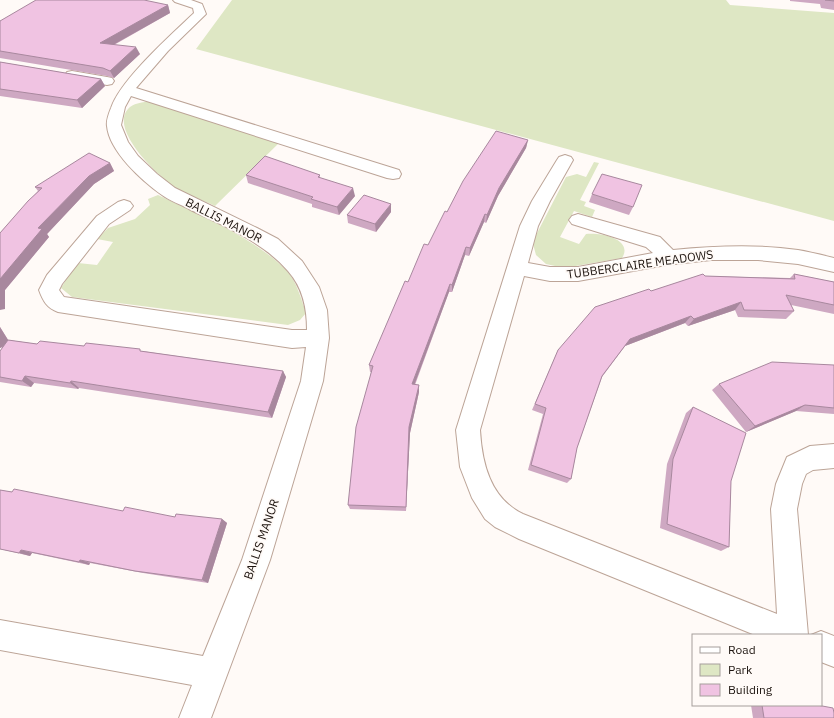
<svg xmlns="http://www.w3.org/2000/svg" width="834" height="718" viewBox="0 0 834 718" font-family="'IBM Plex Sans',sans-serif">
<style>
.green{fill:#dee7c4}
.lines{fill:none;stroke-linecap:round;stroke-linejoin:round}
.minor-casing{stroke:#bca497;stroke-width:2}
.minor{fill:#fff;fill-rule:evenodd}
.wall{fill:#cea8c2}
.shaded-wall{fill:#a8889e}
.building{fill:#f0c3e2;stroke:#a8889e}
.labels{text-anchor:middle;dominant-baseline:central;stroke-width:3.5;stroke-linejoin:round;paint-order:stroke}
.street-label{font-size:12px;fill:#1e1510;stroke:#fffaf7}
</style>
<rect width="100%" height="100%" fill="#fffaf7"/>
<path class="green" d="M232,0h494l4,5 104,8v208l-638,-172z
M148,101l131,42 -64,63c-12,-6 -27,-10 -39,-18 -17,-11 -67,-58 -48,-79 5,-6 14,-6 20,-8z
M594,162l5,1 -19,37 6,2 -2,4 11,4 -3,7 -18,-6 -14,26 19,7 7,-10c14,-2 48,5 36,24l-58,10 -18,-4 -10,-9 -3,-11 2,-7 31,-60 11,-3 9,3z
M158,195c42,20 97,43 129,76 9,9 15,30 19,42l-6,7 -12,5 -216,-28 -11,-9 8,-13 9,-12 19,2 16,-23 -16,-3 11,-11 27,-9 15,-14 -2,-6z"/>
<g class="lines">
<defs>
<path id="minor" d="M173,0h18l11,4 4,10 -38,37 -32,37 263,82 2,4 -2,4 -6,1 -6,-1 -256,-82 -6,11 -4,18 7,17 10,14 19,18 18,14 82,40 21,11 24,22 17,26 8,23 2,28 -6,43 -53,179 -59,158h-32l13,-33 -192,-35v-30l203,36 39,-96 59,-179 5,-34 -14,1 -234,-36c-11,-4 -15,-11 -19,-22l8,-15 50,-59 21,-14 6,-2 6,2 3,4 -3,4 -21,14 -47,60 -3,6 5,7 228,33h15c0,-22 -4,-42 -19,-59 -26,-30 -65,-45 -99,-62 -9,-5 -19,-8 -27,-14 -20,-14 -53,-44 -55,-69 -1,-5 2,-13 4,-18 10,-29 60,-73 83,-95l-1,-5 -18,-6z
M72,71l35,6 5,1 2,3 -2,3 -5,1 -40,-7 -2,-3 2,-3z
M565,155l6,2 2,3 -23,41 -12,25 -10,37 22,4h28l75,-14 -7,-6 -74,-23 -3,-4 3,-4 6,-2 82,23 13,13c41,-4 84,-6 125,0 12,2 24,5 36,8v14l-36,-8 -40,-4h-47l-45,5 -88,16h-28l-26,-5 -44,154c2,33 10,68 43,84l254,100 -6,-105 5,-25 11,-27 23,-11 24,-2v24l-21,2 -7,4 -4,10 -5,25 11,126h-53l-236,-96 -24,-12 -10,-8 -13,-21 -12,-31 -4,-37 64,-204 12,-25 25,-41 2,-3z
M821,631l13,5v31l-13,-5v-27h-10z"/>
</defs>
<use href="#minor" class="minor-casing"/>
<use href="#minor" class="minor"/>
</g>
<path class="wall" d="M790,0h44v10l-13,-2 -1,-4 -30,-3z
M168,5l2,8 -56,32 26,9 -26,24 -7,-2 -107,-18v-37z
M0,62l101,17 4,7 -23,22 -82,-12z
M528,140l-2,8 -28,48 -12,27 -2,-1 -15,34 -4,-1 -13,37h-3l-34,93 4,7 -9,41 -4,78 -56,-2 -2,-4 23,-133h-1l-1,-7 39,-83 39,-70z
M110,163l4,8 -20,13 -47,50 2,3 -44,53v19l-5,-76 38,-42 -3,-4z
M246,175h74v3l35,18 -16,19 -27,-8v-3l-64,-21z
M592,194l41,13 -4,8 -40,-13z
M391,212l-15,20 -28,-9 -1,-8z
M794,274l40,8v32l-43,-9 3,6 -8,8 -48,-2 -3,-7 -47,16 -3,-3 -60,23 -23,31 -25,71 -6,31 -4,4 -39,-13 15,-56 -11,-4 26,-60 93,-59 54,-15 85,2z
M0,327l8,13 29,4 47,2 58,5 141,20 3,6 -14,41 -193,-30 -1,1 -44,-6 -3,4 -31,-5v-31l3,-4 -3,1z
M834,365v49l-38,-3 -50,21 -34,-42 7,-6z
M693,407l38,74 -2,66 -8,4 -61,-23 7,-64 19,-51z
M0,490l123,21 52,6 47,2 5,4 -19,60 -65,-10 -53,-10 -1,2 -57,-12 -2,3 -30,-7z
M751,705h66l17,13h-81z"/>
<path class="shaded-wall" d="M168,5l2,8 -66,37 -4,-7z
M136,47l4,7 -26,24 -4,-7z
M101,79l4,7 -23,22 -5,-8z
M528,140l-2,8 -28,48 -12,27 1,-8 12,-27z
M110,163l4,8 -20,13 -47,50 2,3 -44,53v19l-5,1v-31l38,-51 51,-52z
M353,188l2,8 -16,19 -2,-8z
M391,204v8l-15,20 -1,-8z
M485,214l-1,8 -15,34 1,-8z
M466,247l-1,8 -13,37v-7z
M450,284l-1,8 -37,99v-7z
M741,302l-6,8 -47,16 6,-7z
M691,316l-6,7 -60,23 -27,36 32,-43z
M0,327l10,16 -10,5z
M283,371l3,6 -14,41 -4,-6z
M25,376l9,7 -3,4 -9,-6z
M71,381l8,7 -1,1 -8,-6z
M419,385v7l-9,41 -4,78 3,-84z
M805,405l-9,6 -50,21 9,-6z
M222,519l5,4 -19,60 -6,-3z
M21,550l11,3 -2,3 -11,-3z
M80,560l10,3 -1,2 -10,-3z"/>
<path class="building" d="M36,0h108l24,5 -68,38 36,4 -26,24 -7,-3 -103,-17v-30z
M825,0h9v1l-8,-1z
M0,62l101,17 -24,21 -77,-11z
M496,131l32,9 -29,48 -12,27 -2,-1 -15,34 -4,-1 -14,38 -2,-1 -38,100 7,1 -10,42 -3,80 -58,-2 8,-78 17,-61 -4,-1 36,-84 3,1 16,-38 4,1 17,-34 2,1 16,-31z
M89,153l21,10 -21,13 -51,52 4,1 -42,50v-46l28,-32 14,-13 -7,-1z
M265,156l55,19 -2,2 35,11 -16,19 -26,-8 2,-2 -67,-22z
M602,174l40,11 -9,22 -41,-13z
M364,195l27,9 -16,20 -28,-9z
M703,274l2,2 90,3 -1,-5 40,8v23l-48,-10 8,16 -50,-1 -3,-8 -47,17 -3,-3 -61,23 -28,37 -25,72 -6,31 -40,-14 15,-57 -11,-4 23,-54 37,-43 54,-18 2,2z
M8,340l29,4 3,-3 44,5 2,-3 54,6v2l143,20 -15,41 -197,-31 -1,2 -45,-7 -3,5 -22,-4v-26z
M772,362l62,3v43l-29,-3 -50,21 -36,-42z
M693,407l53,26 -15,48 -2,66 -62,-23 6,-65z
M14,489l109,22 2,-4 50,10 1,-3 46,5 -20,61 -67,-9 -55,-11 -1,2 -58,-12 -2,3 -19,-4v-59l12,2z
M762,705h55l16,3 1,5v5h-70z"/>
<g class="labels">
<g class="street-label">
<text transform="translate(224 220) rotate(27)">BALLIS MANOR</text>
<text transform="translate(640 264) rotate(-8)">TUBBERCLAIRE MEADOWS</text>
<text transform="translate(261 539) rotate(-71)">BALLIS MANOR</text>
</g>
</g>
<rect x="692" y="634" width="130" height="72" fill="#fffaf7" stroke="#a59e9b"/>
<rect x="700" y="647" width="20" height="6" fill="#ffffff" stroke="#a59e9b"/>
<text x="728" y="654" font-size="12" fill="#1e1510">Road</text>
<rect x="700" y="664" width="20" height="12" fill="#dee7c4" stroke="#a59e9b"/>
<text x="728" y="674" font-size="12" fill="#1e1510">Park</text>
<rect x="700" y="684" width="20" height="12" fill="#f0c3e2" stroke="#a59e9b"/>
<text x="728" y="694" font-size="12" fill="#1e1510">Building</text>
</svg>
